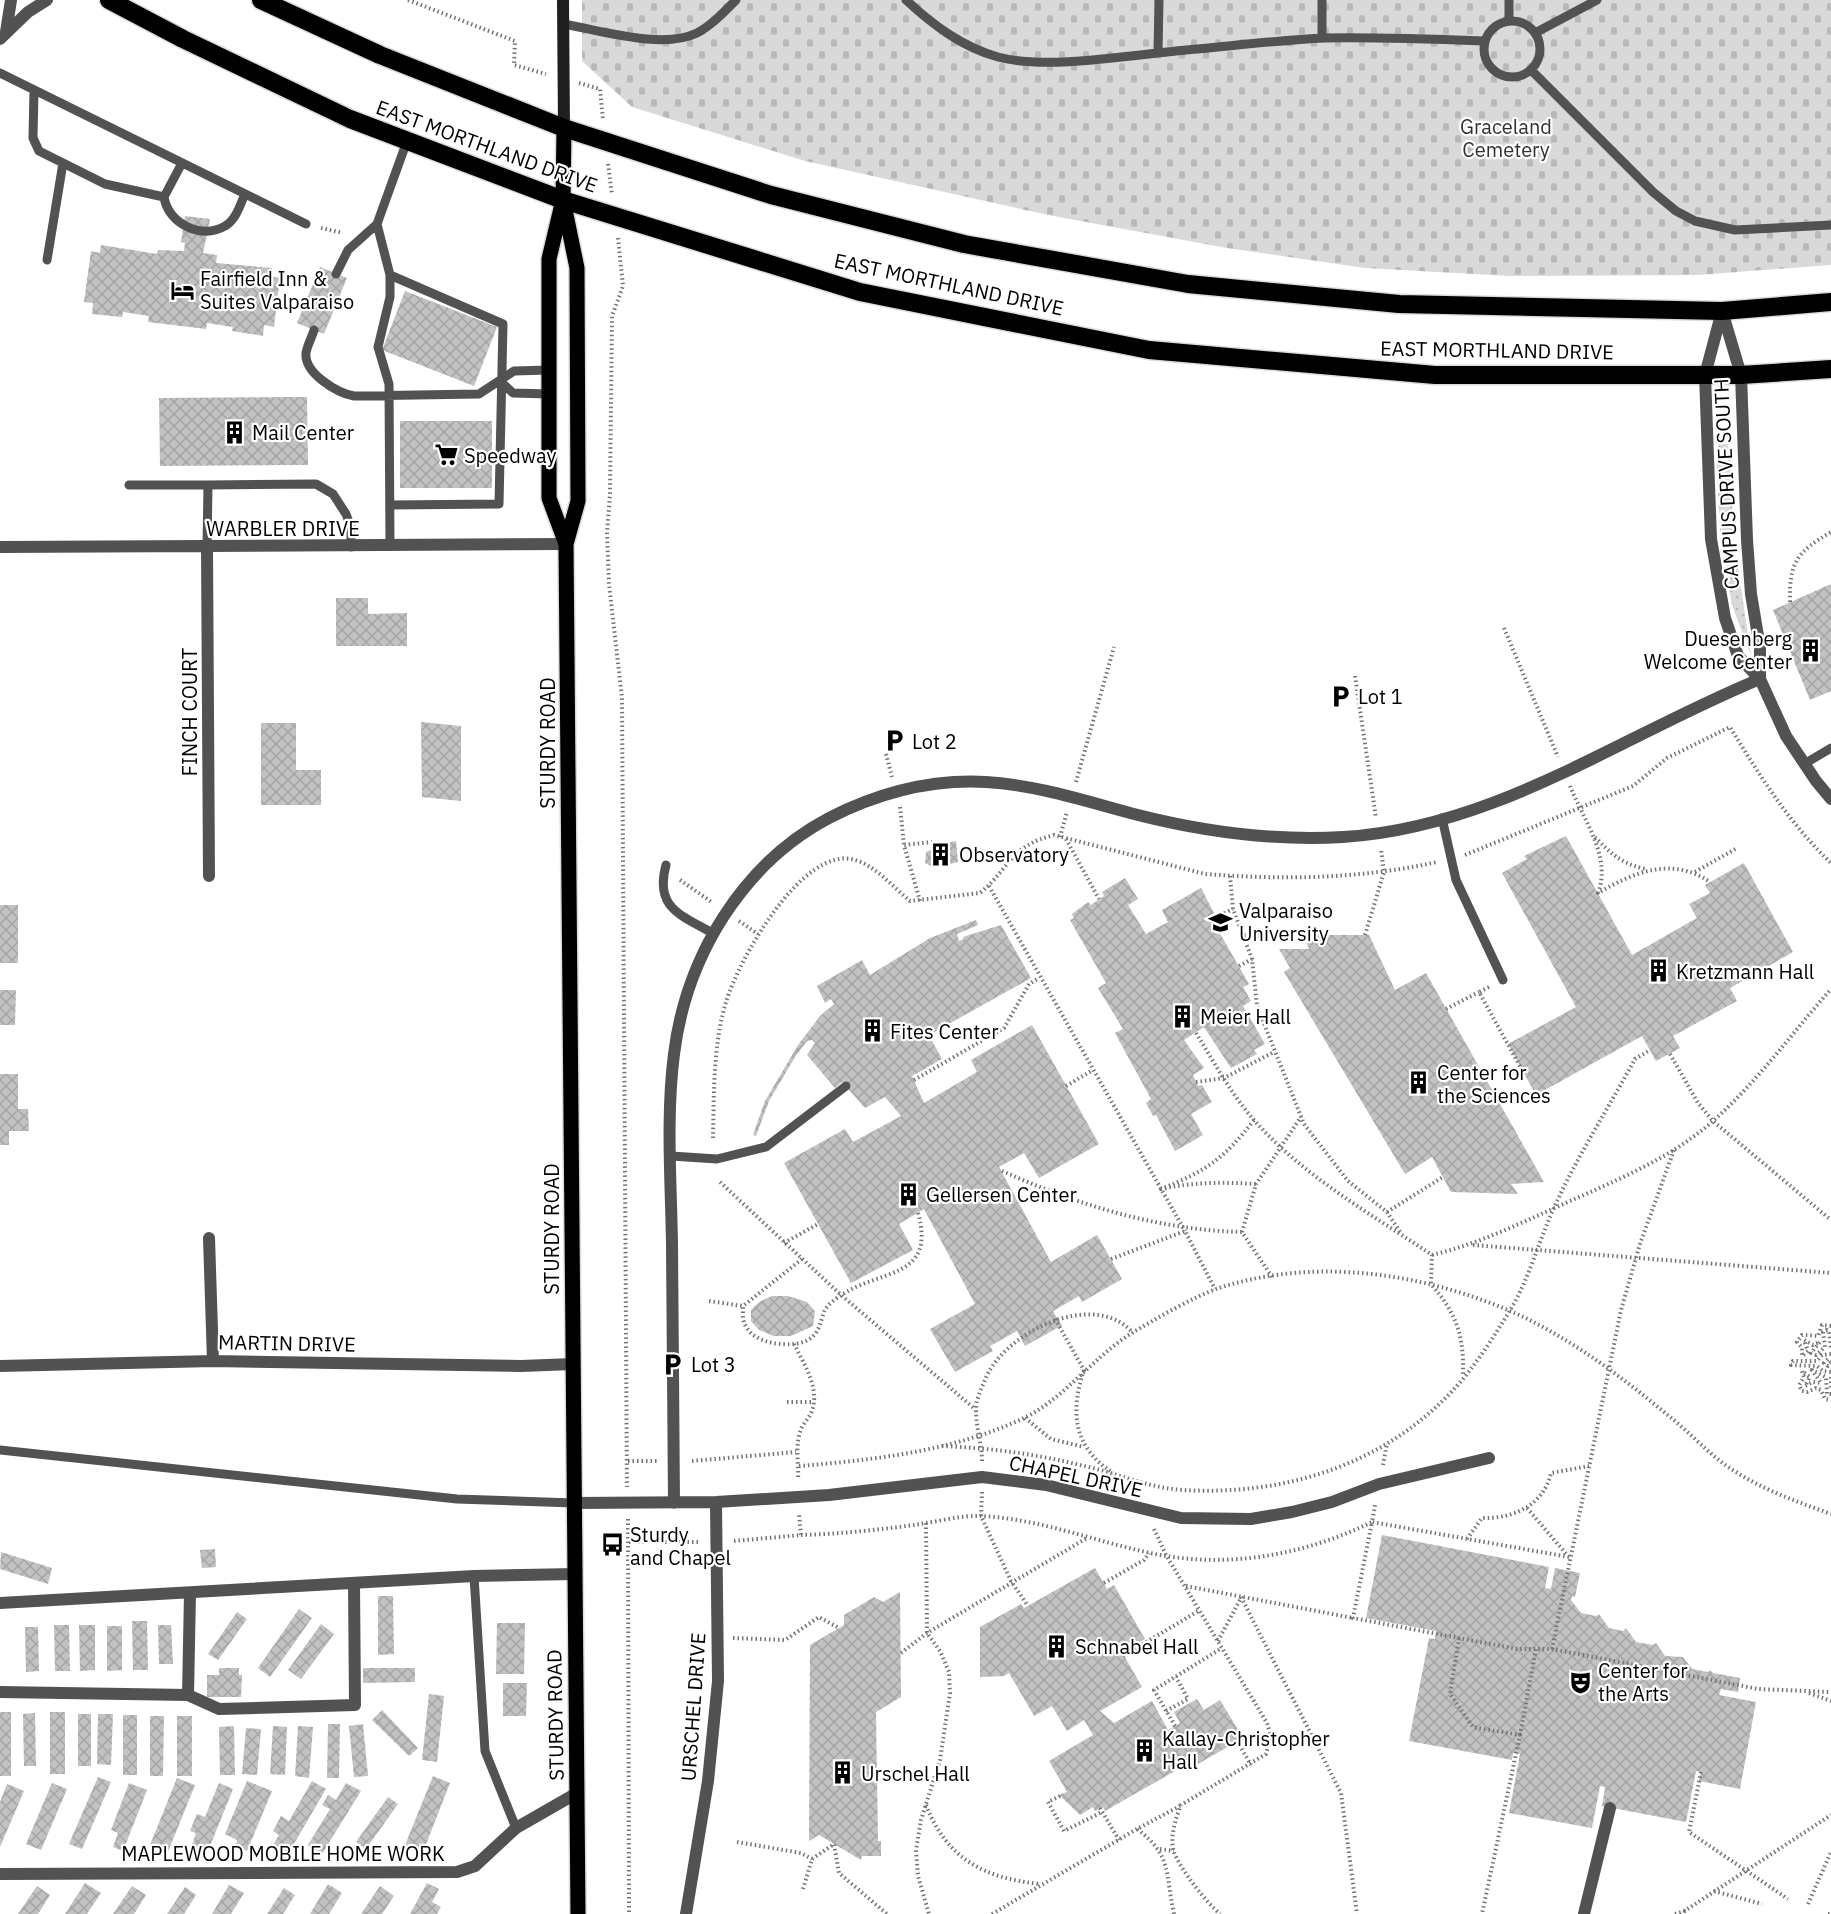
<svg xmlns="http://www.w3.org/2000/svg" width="1831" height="1914" viewBox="0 0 1831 1914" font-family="'IBM Plex Sans',sans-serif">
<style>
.green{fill:url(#green-dots)}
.cemetery{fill:url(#cemetery-stones)}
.building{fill:url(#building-cross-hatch)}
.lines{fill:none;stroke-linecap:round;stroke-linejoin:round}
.primary-casing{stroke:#dbdbdb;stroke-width:18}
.highway-casing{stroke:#dbdbdb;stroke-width:21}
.path{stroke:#747474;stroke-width:4;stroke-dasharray:1.5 3;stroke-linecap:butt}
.lane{stroke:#525252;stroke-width:9}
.street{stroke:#525252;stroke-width:12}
.secondary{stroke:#1f1f1f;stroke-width:12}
.primary{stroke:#000;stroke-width:15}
.highway{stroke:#000;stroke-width:18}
.labels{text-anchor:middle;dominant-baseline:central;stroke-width:4.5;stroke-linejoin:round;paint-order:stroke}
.park-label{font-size:20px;fill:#303030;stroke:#fff}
.street-label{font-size:20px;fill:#000;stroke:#fff}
.poi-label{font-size:20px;fill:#000;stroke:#fff;text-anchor:start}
</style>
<defs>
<pattern id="green-dots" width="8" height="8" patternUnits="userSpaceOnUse" patternTransform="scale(1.5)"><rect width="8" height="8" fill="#d9d9d9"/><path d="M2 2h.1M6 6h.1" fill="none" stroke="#b8b8b8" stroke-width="1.8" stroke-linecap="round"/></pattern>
<pattern id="cemetery-stones" width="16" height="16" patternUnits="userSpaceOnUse" patternTransform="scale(1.5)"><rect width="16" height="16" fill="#d9d9d9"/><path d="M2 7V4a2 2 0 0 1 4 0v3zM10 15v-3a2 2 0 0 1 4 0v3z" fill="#b8b8b8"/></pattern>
<pattern id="building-cross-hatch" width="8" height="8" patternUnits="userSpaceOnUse" patternTransform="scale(1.5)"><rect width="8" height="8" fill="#c2c2c2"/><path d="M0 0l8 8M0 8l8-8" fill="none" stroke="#a5a5a5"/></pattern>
</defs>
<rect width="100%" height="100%" fill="#fff"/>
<path class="green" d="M1719,444h8l3,6 3,79 -4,4h-7l-2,-3 -4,-78z
M1728,564l10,3 13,89 -19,-51 -6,-36z"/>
<path class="cemetery" d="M582,0h1249v265l-133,10 -188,1 -145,-8 -138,-20 -179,-33 -243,-54 -173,-54 -50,-46z"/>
<path class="building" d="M185,216l25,3 -7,34 14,2 -1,8 56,5 -2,8 10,2 -6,49 -10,-2 -1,11 -31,-5 1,-4 -26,-4 -1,6 -58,-7 1,-6 -26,-4 -1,5 -30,-3 1,-11 -9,-1 7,-51 9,2 1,-8 56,9 1,-4 26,1 1,-8 -4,-1z
M320,267l27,11 -23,56 -27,-11z
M405,291l92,36 -23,59 -92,-36z
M307,397l1,68 -148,1 -1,-68z
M400,421h92v67h-92z
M1831,584v107l-21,9 -37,-90z
M336,598h32v16l39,-1v33h-71z
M421,722l40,4v75l-39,-4z
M261,723h35v47h25v35h-60z
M1566,836l66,119 65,-37 -8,-14 21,-11 -5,-8 39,-22 49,89 -63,36 7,13 -64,35 7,12 -24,13 -14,-25 -106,59 -28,-51 68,-37 -74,-134 25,-14 -3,-3z
M956,841l2,21 -24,6 -9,-5 1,-11 9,-4 -1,-3z
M1125,878l13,21 -10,6 18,29 22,-12 -6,-12 39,-22 13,25 -4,3 39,68 -6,3 8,14 -8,5 22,38 -11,6 3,4 -26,14 -27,-41 -20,13 20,28 -11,7 5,11 4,-1 10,17 -21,12 12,21 -28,16 -19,-36 -3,1 -7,-13 5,-4 -36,-66 8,-4 -25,-41 8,-5 -36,-63 4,-2 -2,-4 16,-12 3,3 13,-9 -2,-4z
M0,905h18v58h-18z
M976,920l2,5 -21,9 2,7 5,-2 -1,-2 38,-12 30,53 -102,57 13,24 -30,17 12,27 53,-31 -6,-12 61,-35 67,119 -60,34 -15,-25 -25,14 52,95 46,-27 25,44 -40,23 -3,-6 -26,15 9,15 -3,1 -34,19 -8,-15 -27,15 3,5 -38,21 -25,-43 45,-25 -51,-95 -25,15 14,26 -62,33 -67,-120 61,-34 8,13 48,-26 -16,-19 -20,11 -23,-26 -7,6 -28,-33 8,-12 -3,-3 -5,1 -12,16 -26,44 -13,35 -3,-1 12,-34 33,-56 22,-29 14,-12 -3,-5 -6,4 -8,-17 45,-26 8,15 60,-37z
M1303,935h66l26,55 31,-17 118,209 -33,2 7,10 -67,-2 -19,-35 -27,17 -121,-202 6,-4 -11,-19h30z
M0,990h16l-1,35h-15z
M0,1074h18v35h10l1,22h-20v14h-9z
M772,1296h16l19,6 8,9 -2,15 -22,10h-17l-15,-6 -8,-9v-11l8,-8z
M1382,1535l167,32 -4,21 6,1 4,-21 25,5 -5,24 -3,-1 -1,4 10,13 15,3 3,-2 10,14 14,3 3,-3 10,14 17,3 3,-2 9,13 18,1 9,12 16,3 2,-2 3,3 27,5 -2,14 -17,-3 -2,6 37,7 -16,87 -41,-8 2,-9 -5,-1 -10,51 -84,-16 3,-19 -5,-1 -8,42 -83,-15 11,-59 -7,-1 -1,7 -103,-19 20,-103 6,1 1,-8 -70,-13z
M215,1549l1,18 -14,1 -2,-18z
M1,1552l51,16 -4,16 -48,-15z
M1095,1568l12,21 7,-4 31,54 -23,13 20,35 -42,24 14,12 38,-22 16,29 12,-7 -6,-11 23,-13 7,11 16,-10 23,38 -45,26 -2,-5 -91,52 -2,-4 -8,4 -2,-4 -13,8 -21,-20 8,-3 -18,-31 44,-26 -9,-15 -17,11 -15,-25 -18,10 -25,-43 -5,3 -24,1v-50l41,-23 3,4z
M900,1592l1,105 -25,15 2,129h3v15h-19l-1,4 -42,-25 -10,6 1,-196 34,-20v-10l30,-18 9,5z
M378,1596h15l1,58 -16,1z
M299,1609l13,9 -42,59 -12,-9z
M237,1612l10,7 -29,41 -10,-6z
M132,1621h15l1,49h-15z
M497,1623h28l-1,51h-28z
M321,1624l13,10 -33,45 -13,-9z
M54,1625h15l1,46h-15z
M79,1625h16v45l-15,1z
M158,1625h13l2,39h-14z
M107,1626h15v44l-15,1z
M25,1627h13l1,44 -13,1z
M219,1668h20v7h3l-1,22h-34v-22h12z
M363,1668h52v14l-52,1z
M503,1683h24l-1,33h-23z
M429,1694l15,2 -7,66 -15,-2z
M382,1710l36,38 -9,8 -37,-36z
M0,1712h11v64h-11z
M50,1712h15v62h-15z
M35,1713l1,53h-12l-1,-52z
M78,1714h13v52h-13z
M98,1714h15l-2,51 -14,-1z
M123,1715h14v60h-14z
M150,1716h14l-1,60h-13z
M177,1716h15v60h-15z
M328,1724h12l-1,54h-12z
M363,1724l5,52 -14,1 -5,-51z
M234,1726l1,49h-15l-1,-48z
M273,1726l14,1 -2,48 -15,-1z
M298,1726l15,1 -4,51 -14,-2z
M246,1728l15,1 -4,46 -15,-1z
M433,1776l17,7 -27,69 -18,-7z
M98,1777l13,5 -29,67 -13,-5z
M177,1778l18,7 -27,67 -18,-7z
M247,1781l25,10 -25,60 -12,-4 2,-7 -12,-6z
M312,1781l14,8 -38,65 -15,-9 6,-10 -6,-4 8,-15 8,5z
M52,1783l15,6 -26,61 -15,-6z
M129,1783l18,7 -24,61 -10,-4 5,-14 -7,-3z
M219,1783l14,6 -25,62 -16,-6 4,-12 -6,-2 7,-17 8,3z
M346,1783l15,8 -39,63 -14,-9 22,-36 -8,-4 6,-10 8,5z
M7,1784l17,7 -24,56v-45z
M388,1797l10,7 -32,45 -10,-7z
M85,1883l16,10 -14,21h-22z
M427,1883l12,6 -7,13 9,5 -4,7h-27z
M328,1884l14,9 -13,21h-19z
M229,1885l15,8 -13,21h-19z
M37,1886l13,9 -12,19h-20z
M132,1886l14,9 -12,19h-21z
M380,1886l14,10 -12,18h-21z
M185,1887l11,8 -12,19h-17z
M284,1888l11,7 -12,19h-16z"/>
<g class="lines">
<defs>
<path id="primary" d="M564,128l-1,72 14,68 1,233 -12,43 12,1370
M562,204l-13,55v239l17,46"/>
<path id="highway" d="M109,0l74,39 167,80 213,81 297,92 289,58 286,25h306l90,-6
M261,0l119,55 184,73 207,67 193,49 224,40 211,20 323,7 109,-9"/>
</defs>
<use href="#primary" class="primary-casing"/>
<use href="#highway" class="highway-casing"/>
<path class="path" d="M408,0l107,41 -1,24 32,9
M579,83l21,6 3,31
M608,164l4,31
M321,228l22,5
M618,238l5,48 -11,30 -2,179 -3,38 2,51 13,114 5,789
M1790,602c-1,-40 7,-50 41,-70
M1504,628l54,129
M1355,676l21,142
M886,754l6,23
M1076,782l38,-135
M1570,786c13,33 42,71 28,107 37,-21 73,-37 112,-11
M900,807l4,38
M1060,837l7,-25
M1595,837c16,17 29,28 51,32
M1066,839l33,60
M1465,855l168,-69 34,-28 63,-31c30,49 59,96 101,136
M1695,872l42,-24
M1230,876l3,33 19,50 5,47 47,118 44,57 39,31 13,20
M680,880l33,23
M989,886l196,345
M920,901l-16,-56 28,-3
M1212,919l21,-10
M739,921l19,13
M1244,935l60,3
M1365,935l19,-63 -3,-23
M1239,966l13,-7
M1489,987l-10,5 43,78
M1446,1009l33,-17
M1196,1033c18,29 35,61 58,87 49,56 117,94 178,135l-1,29c26,30 33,52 32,91
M1670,1054l28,49 15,18 118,99
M914,1080l90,-52 25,-44 10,-6
M1196,1082l28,-4 50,-26
M1066,1086l27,-16
M1254,1120c-30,39 -48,51 -93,69 33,-7 62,-7 95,-5
M713,1138c1,-44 0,-93 13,-136 12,-41 77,-158 129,-142 21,6 38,27 55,41l70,-8c31,-26 30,-47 74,-58l151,39c79,6 155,5 232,-12
M1002,1171c76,34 156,59 240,61
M720,1182l121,113 134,114
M1387,1212l56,-35
M784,1243l34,-19
M1473,1245l358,28
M1432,1255c45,-11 85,-30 127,-49 53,-24 110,-46 154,-85 44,-39 80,-89 118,-132
M802,1259l-59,47c0,9 -1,15 4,22 9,16 43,20 59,13 13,-6 14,-18 18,-29 2,-6 11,-13 16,-16 38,-27 97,-16 78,-83
M1111,1259l74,-28 30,58
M1272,1277l-30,-45 14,-48 45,-67
M709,1301l34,5
M1055,1319l29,51c-14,42 -11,77 29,103
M1831,1326l-9,-1 -4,11 -16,-1 -5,7 5,6v8l6,-5 -4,-11 9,5 7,-3 -9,11 5,2 9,-8 -2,-15 4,-2 2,2 2,17
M794,1344c10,20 26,44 18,67 -3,8 -10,13 -12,21 -5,16 -1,31 -2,47
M1831,1354l-9,1 -5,6h-24l-2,4 26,1 6,5 8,1
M1831,1362l-3,-3 -4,4 4,3 3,-3
M1831,1377v13
M1831,1394h-4l-1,-17 -14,-7 9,13 -8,-1 -8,4 5,-9 -8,-6 2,6 -5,8 3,6 5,1 9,-4 5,2 4,9 6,1
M787,1402h26
M1025,1418l26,21 33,8
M942,1446c48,2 95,8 142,20 33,7 64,22 99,24 101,6 202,-25 272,-102 18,-19 40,-53 54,-76 19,-30 29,-69 44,-102 23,-52 55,-101 82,-151l15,-9
M628,1461h29
M692,1461l104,-9
M982,1461c0,-17 -6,-33 -6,-50 -1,-9 5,-22 9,-31 18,-47 109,-92 148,-47
M1383,1465l4,-22
M799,1466c75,-6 155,-15 225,-48 41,-20 69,-61 108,-85 23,-14 63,-37 87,-45 86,-28 182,-18 266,13 68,24 130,70 185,116 22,17 42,41 66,55 30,19 62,30 95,42
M982,1492l-1,24 30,65 17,25
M1527,1508l41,48
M628,1519l1,395
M926,1523l1,110 13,18 9,21 1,21 -10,67 -19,60 -5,30 2,26 11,38
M1154,1529l12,26 101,168 4,13 -5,18 -85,51c-5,13 -12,33 -7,47 6,17 32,50 46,62
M801,1535c38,-1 76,-5 113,-10 22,-3 47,-10 68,-9 56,3 110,24 164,36 77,18 156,4 226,-30l3,-17
M1467,1539l15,-21c31,1 62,-13 69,-45l38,-7
M734,1541l67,-6 -2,-21
M629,1542h71
M1569,1557l-197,-35 -19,96 164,31h35l206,40 73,3
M1104,1583l40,-23 5,-7
M1186,1586l167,32
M1241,1597l100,196 16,121
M733,1638l52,2 34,-23 20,11
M1459,1638l-9,56 23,33 47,8 -38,179
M1218,1641l23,-43
M1552,1649l69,-339 19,-66 34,-94
M901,1653l26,-20 160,-95
M1123,1656l77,-46
M1809,1693l22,8
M1166,1711l22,-12 -12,-22
M1175,1726l-21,-36 68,-42
M1520,1735l16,-86
M1237,1741l14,24
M1701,1772l-12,60 99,67
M1060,1796l-12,6 16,29 38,-19
M926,1805c21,54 58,73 114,79
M1100,1808l19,32
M737,1842l64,11 11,6
M1160,1849l14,2
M803,1889l9,-30 22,-15 5,29 48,41
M1714,1891l48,13
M1808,1904l23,-52
M992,1914l145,-85
M1174,1914c-9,-40 -1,-58 -37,-85l43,-23
M1675,1914l9,-3 1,3
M1680,1914l151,-99
M1828,1914h3"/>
<path class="lane" d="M906,0c27,25 56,47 92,57 51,14 145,-4 199,-8 43,-4 85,-9 128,-11 53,-1 106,1 159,3
M1509,0v20
M1484 49a28 28 0 1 1 56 0a28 28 0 1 1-56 0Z
M563,24c37,6 99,26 134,9 15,-8 27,-21 39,-33
M1535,33l62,-33
M1322,38v-38
M1158,52l1,-52
M1531,70l122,122 23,19 19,10 40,9 96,-5
M0,73l306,151
M34,90l-1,48 6,13 66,33 59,13 18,-34
M164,197c4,27 38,43 61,29 11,-6 15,-21 20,-32
M47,260l16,-97
M336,274l12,-24 29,-26
M314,330c-2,7 -7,16 -8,23 -2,20 31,40 48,43l125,-2 35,-23 35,-1
M500,381l13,12 36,1
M129,485h79l-1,63
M208,485l108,-1 17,10 13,20 5,13v20
M390,505l109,-1 4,-180 -113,-49
M390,546l-1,-162 -11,-37 12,-50v-22l-13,-51 30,-83
M1804,764l27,-16
M1442,818l14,62 47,100
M666,865c-12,44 16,50 48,69
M671,1156l46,3 49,-12 80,-61
M0,1450l457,49 117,4
M474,1576l11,175 31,77"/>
<path class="street" d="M6,32l5,-32
M0,39l28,-27 19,-12
M1722,311l19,64 6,165 4,54 9,54v31l26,57 30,45 15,18
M1722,311l-17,64 6,164 14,79 13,38 22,23
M0,547l566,-3
M207,548l2,328
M209,1238l4,123
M0,1366l213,-5 308,5 52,-2
M574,1503l142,-1 113,-7 153,-18 64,8 135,33 70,1 41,-7 40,-10 47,-18 110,-26
M674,1503c0,-87 -1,-173 -2,-259 -1,-63 -6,-128 2,-190 12,-97 68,-190 155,-236 49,-25 102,-39 157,-36 52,3 102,20 152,33 67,17 135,26 205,22 152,-9 280,-102 417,-158
M0,1603l474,-27 101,-2
M0,1692l188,3 31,14 136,-4 -1,-122
M188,1695l2,-102
M0,1874l457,-2 18,-6 41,-38 61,-35
M686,1914l22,-133 10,-100 -2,-179
M1584,1914l26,-106"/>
<path class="secondary" d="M563,0l1,128"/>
<use href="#primary" class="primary"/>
<use href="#highway" class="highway"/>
</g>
<defs>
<symbol id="hotel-bare" viewBox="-9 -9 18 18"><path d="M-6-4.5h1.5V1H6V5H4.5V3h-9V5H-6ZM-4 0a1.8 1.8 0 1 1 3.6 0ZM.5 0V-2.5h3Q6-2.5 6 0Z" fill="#000" stroke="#fff" stroke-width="2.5" paint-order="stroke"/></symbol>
<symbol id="building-bare" viewBox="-9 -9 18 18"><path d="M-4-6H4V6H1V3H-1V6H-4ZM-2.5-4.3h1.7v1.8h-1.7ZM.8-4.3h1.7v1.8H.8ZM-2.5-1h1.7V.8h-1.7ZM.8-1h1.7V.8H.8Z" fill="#000" stroke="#fff" stroke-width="2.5" paint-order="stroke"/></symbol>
<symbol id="supermarket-bare" viewBox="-9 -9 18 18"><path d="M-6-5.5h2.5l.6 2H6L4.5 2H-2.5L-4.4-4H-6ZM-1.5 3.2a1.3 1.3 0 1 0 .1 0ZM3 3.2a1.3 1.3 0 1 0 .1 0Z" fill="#000" stroke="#fff" stroke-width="2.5" paint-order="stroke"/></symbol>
<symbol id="parking-bare" viewBox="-9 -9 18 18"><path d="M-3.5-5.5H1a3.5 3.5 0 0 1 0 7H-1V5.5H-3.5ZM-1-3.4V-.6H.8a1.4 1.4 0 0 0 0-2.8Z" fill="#000" stroke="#fff" stroke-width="2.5" paint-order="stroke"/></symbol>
<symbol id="university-bare" viewBox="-9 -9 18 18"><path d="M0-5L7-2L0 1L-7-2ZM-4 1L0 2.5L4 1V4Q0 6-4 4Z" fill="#000" stroke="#fff" stroke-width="2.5" paint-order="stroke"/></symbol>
<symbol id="bus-bare" viewBox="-9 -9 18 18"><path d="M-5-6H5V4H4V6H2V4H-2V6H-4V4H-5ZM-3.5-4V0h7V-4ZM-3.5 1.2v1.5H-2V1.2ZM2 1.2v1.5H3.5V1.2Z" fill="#000" stroke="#fff" stroke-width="2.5" paint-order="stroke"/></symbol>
<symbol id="theatre-bare" viewBox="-9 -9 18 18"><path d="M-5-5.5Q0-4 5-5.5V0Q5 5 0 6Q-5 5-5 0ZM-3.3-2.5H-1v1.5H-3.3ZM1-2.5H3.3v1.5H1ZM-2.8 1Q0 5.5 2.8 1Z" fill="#000" stroke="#fff" stroke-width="2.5" paint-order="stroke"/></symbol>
</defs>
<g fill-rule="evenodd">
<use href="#hotel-bare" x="166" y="274" width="33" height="33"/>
<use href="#building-bare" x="218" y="416" width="33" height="33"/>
<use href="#supermarket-bare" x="430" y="438" width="33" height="33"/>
<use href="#building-bare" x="1794" y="634" width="33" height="33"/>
<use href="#parking-bare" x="1324" y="680" width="33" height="33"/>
<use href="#parking-bare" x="878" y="724" width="33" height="33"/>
<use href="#building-bare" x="924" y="838" width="33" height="33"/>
<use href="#university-bare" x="1204" y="906" width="33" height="33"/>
<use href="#building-bare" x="1642" y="954" width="33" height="33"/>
<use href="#building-bare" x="1166" y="1000" width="33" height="33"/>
<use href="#building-bare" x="856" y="1014" width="33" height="33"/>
<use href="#building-bare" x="1402" y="1066" width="33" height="33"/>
<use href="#building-bare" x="892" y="1178" width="33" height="33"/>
<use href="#parking-bare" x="656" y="1348" width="33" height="33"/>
<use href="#bus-bare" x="596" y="1528" width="33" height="33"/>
<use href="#building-bare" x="1040" y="1630" width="33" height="33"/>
<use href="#theatre-bare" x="1564" y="1666" width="33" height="33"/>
<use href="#building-bare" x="1128" y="1734" width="33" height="33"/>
<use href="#building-bare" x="826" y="1756" width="33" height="33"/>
</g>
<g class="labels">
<g class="park-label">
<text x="1506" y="126">Graceland<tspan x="1506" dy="23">Cemetery</tspan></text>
</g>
<g class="street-label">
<text transform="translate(487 146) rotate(20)">EAST MORTHLAND DRIVE</text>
<text transform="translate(949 284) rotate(12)">EAST MORTHLAND DRIVE</text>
<text transform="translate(1497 350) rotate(1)">EAST MORTHLAND DRIVE</text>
<text transform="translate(1726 484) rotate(-93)">CAMPUS DRIVE SOUTH</text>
<text x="283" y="528">WARBLER DRIVE</text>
<text transform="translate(189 712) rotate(-90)">FINCH COURT</text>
<text transform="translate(547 743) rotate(-90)">STURDY ROAD</text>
<text transform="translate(551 1229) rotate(-90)">STURDY ROAD</text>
<text transform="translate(287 1343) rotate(1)">MARTIN DRIVE</text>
<text transform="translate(1076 1476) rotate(12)">CHAPEL DRIVE</text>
<text transform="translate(693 1707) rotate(-86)">URSCHEL DRIVE</text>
<text transform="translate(555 1715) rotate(-91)">STURDY ROAD</text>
<text x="283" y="1853">MAPLEWOOD MOBILE HOME WORK</text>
</g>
<g class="poi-label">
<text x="200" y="278">Fairfield Inn &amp;<tspan x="200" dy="23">Suites Valparaiso</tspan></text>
<text x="252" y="432">Mail Center</text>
<text x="464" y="455">Speedway</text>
<text x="1792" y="638" text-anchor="end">Duesenberg<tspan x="1792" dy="23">Welcome Center</tspan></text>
<text x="1358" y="696">Lot 1</text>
<text x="912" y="741">Lot 2</text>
<text x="959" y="854">Observatory</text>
<text x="1239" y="910">Valparaiso<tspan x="1239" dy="23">University</tspan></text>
<text x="1676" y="971">Kretzmann Hall</text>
<text x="1200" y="1016">Meier Hall</text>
<text x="890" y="1031">Fites Center</text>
<text x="1437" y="1072">Center for<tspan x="1437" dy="23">the Sciences</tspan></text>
<text x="926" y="1194">Gellersen Center</text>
<text x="691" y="1364">Lot 3</text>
<text x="630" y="1534">Sturdy<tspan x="630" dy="23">and Chapel</tspan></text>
<text x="1075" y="1646">Schnabel Hall</text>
<text x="1598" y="1670">Center for<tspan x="1598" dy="23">the Arts</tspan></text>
<text x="1162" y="1738">Kallay-Christopher<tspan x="1162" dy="23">Hall</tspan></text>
<text x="861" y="1773">Urschel Hall</text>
</g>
</g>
</svg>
